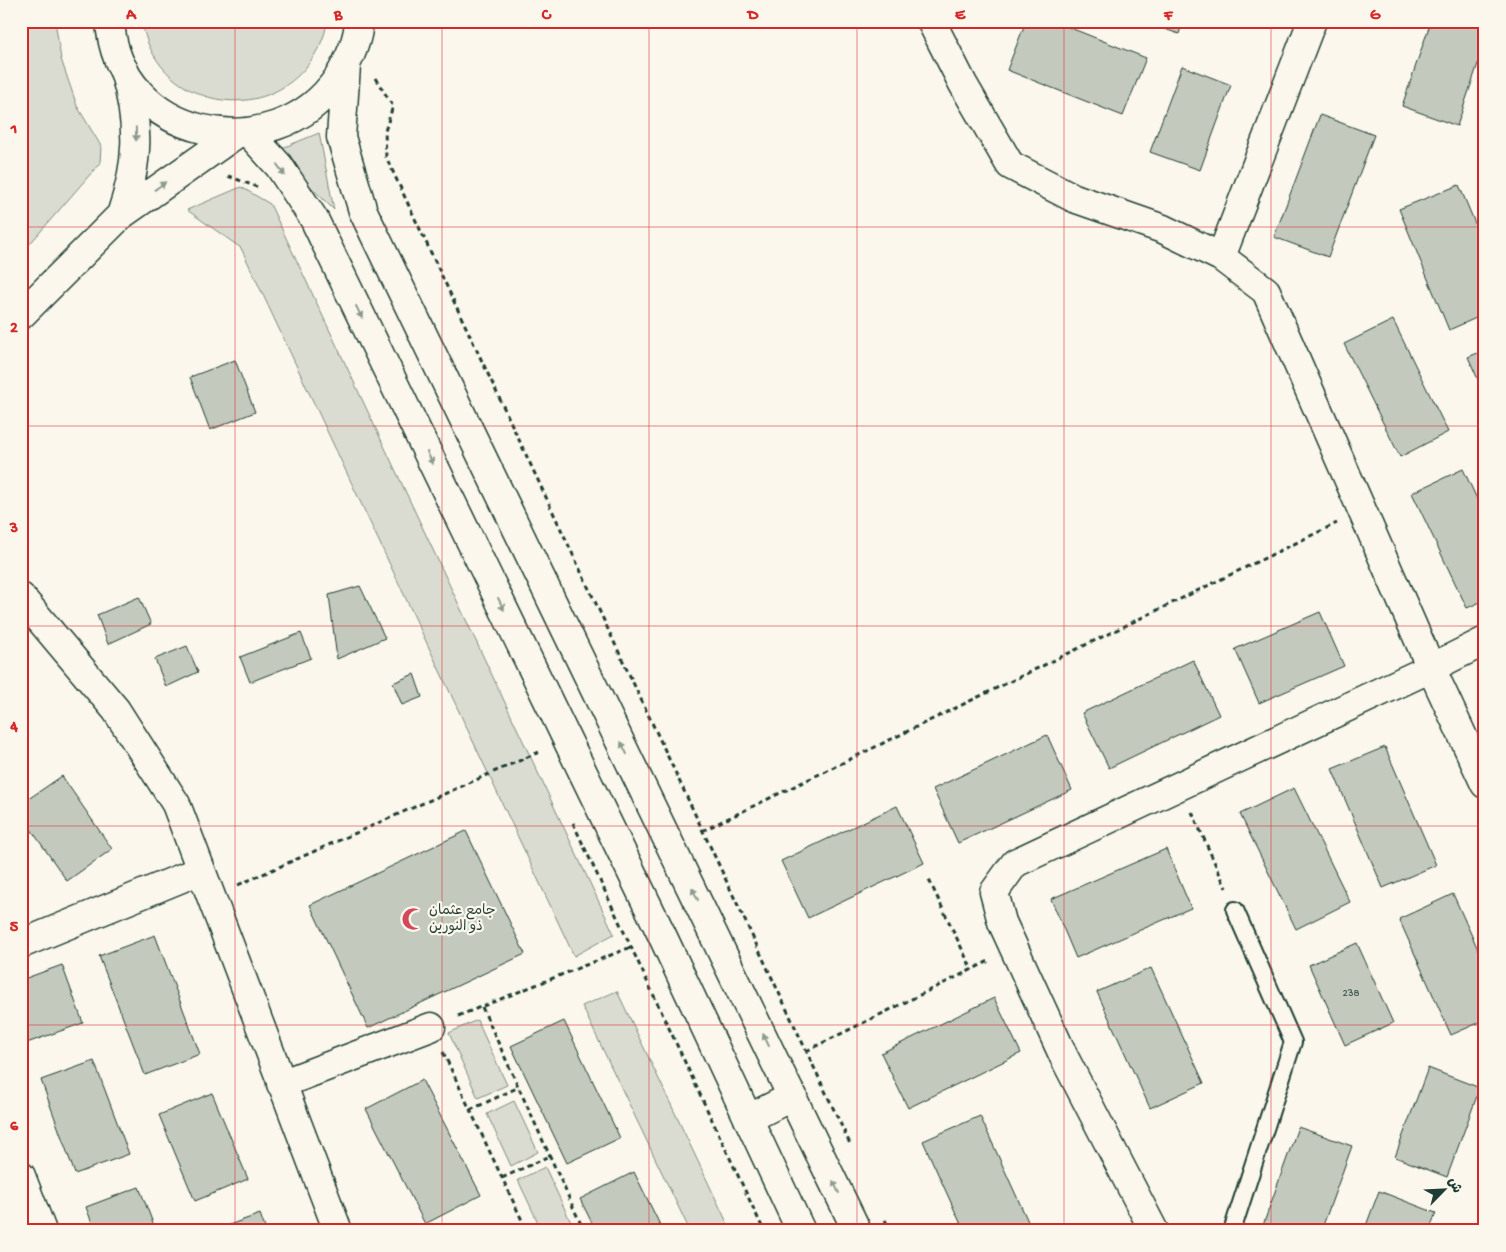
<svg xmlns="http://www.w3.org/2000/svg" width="1506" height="1252" viewBox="0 0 1506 1252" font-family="'Gochi Hand','Playpen Sans Arabic',sans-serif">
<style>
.green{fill:#dbdcd1;stroke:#7d8c82}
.building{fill:#c4c9be;stroke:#1f3d34}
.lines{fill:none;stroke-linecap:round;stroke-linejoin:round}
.service-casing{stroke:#1f3d34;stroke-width:20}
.minor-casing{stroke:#1f3d34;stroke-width:31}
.tertiary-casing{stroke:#1f3d34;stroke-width:31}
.path{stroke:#1f3d34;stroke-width:3;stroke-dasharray:5 4;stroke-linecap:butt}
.service{stroke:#fbf7ec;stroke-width:16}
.minor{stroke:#fbf7ec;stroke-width:28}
.tertiary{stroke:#fbf7ec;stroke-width:28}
.oneway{fill:#8d9a90}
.grid{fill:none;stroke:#d62828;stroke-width:1;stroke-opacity:0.55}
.labels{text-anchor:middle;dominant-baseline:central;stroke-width:4.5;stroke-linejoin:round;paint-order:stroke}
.number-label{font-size:11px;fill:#486056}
.poi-label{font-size:14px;fill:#1f3d34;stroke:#fbf7ec;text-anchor:start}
.neatline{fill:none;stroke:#d62828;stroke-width:2}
.grid-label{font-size:16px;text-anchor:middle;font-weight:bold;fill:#d62828}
</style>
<rect width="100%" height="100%" fill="#fbf7ec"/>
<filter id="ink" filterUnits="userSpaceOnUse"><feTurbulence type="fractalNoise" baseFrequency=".02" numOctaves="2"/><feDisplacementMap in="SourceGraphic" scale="10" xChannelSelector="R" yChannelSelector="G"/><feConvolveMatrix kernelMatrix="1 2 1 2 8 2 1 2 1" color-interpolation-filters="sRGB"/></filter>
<g filter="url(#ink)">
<path class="green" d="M21,21h34l6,38 16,47 24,40 -1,17 -79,91z
M142,21h185c-1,16 -11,33 -20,45 -51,63 -153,36 -165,-45z
M319,133l15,77 -59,-59z
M241,187l29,17 344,730 -40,22 -333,-708 -54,-38z
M617,991l114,240h-41l-108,-225z
M477,1020l30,65 -29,13 -29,-65z
M514,1101l24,51 -27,14 -24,-52z
M545,1167l30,64h-33l-24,-51z"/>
<path class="building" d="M1026,21h27l93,37 -23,58 -116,-46z
M1142,21h41l-4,13z
M1431,21h54v22l-28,83 -55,-20z
M1182,66l49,19 -31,85 -50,-18z
M1320,115l54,20 -46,122 -54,-20z
M1459,185l26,62v67l-36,16 -50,-121z
M1393,320l55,112 -48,25 -56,-113z
M1485,350v45l-17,-38z
M235,360l20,52 -45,18 -20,-53z
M1463,469l22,47v84l-18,8 -55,-115z
M360,586l25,52 -48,21 -8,-64z
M139,597l12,27 -43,20 -11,-29z
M1320,612l24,54 -85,37 -24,-54z
M301,633l10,25 -61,24 -10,-25z
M187,646l11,26 -32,15 -11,-28z
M1193,660l26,55 -110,53 -27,-55z
M414,674l8,23 -20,8 -9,-22z
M1047,735l25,55 -114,53 -25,-54z
M1385,747l51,118 -53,23 -51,-119z
M62,776l50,73 -45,32 -46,-66v-11z
M1294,788l56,114 -54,27 -56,-115z
M897,806l27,57 -116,55 -27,-57z
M466,831l59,123 -157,74 -58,-123z
M1166,849l25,59 -115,50 -25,-59z
M1453,894l32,71v55l-34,15 -52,-116z
M155,935l45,119 -55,21 -46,-119z
M1357,943l36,80 -48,22 -36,-80z
M62,965l21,58 -62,22v-65z
M1151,968l53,115 -54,25 -53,-116z
M994,998l27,55 -113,55 -27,-55z
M564,1021l56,117 -53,25 -56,-117z
M94,1061l35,93 -54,20 -34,-94z
M1428,1068l52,20 -33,89 -52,-20z
M422,1080l59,115 -56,29 -59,-115z
M212,1093l36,86 -53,22 -36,-86z
M980,1116l51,112 -7,3h-60l-41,-90z
M1298,1127l54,19 -31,85h-60z
M634,1172l29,59h-67l-16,-32z
M139,1187l17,44h-61l-9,-24z
M1379,1191l57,22 -7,18h-65z
M260,1214l6,17h-54z"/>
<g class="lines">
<defs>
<path id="service" d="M1232,1231l61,-189 -58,-132"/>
<path id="minor" d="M931,21l32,63 47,81 64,33 89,31 58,28 45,34 165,377 54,116
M121,215c18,-52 19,-91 3,-145
M1221,257l91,-236
M21,315l100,-100 115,-81
M21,597l95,113 60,94 162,427
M21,944l180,-74
M281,1084l150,-57
M21,1176l21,55
M1154,1231l-90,-174 -62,-135 -8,-30 21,-29 416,-195 54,-27"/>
<path id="tertiary" d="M110,21c7,118 164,151 228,57 10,-16 20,-38 21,-57
M346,66l-5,71 22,74 494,1020
M249,133l30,33 35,53 348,716 139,296
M748,1119l45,-23"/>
</defs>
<use href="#service" class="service-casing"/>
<use href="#minor" class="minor-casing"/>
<use href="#tertiary" class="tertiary-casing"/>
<path class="path" d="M375,78l18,28 -8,25 1,26 465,989
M228,176l29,11
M1192,812l34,76
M573,823l191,408
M702,831l635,-308
M929,880l43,90
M238,885l301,-133
M482,1007l102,224
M458,1016l173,-69
M806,1051l183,-90
M443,1052l84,179
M470,1110l49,-23
M502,1178l48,-22
M885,1220l6,11"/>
<use href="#service" class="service"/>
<use href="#minor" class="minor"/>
<use href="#tertiary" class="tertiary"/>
</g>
<defs><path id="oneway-solid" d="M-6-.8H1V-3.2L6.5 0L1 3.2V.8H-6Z" transform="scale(1.25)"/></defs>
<g class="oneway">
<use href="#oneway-solid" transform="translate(136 134) rotate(89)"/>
<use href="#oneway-solid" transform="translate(281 170) rotate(55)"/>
<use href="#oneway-solid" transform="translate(160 186) rotate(-36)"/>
<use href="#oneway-solid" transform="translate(359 312) rotate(64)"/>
<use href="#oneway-solid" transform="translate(430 458) rotate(64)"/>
<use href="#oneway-solid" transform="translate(501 604) rotate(64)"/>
<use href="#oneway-solid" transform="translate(624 748) rotate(-116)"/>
<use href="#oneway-solid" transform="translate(695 894) rotate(-116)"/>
<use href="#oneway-solid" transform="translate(766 1040) rotate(-116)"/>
<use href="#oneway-solid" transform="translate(836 1187) rotate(-116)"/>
</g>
</g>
<path class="grid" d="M235,21v1210M442,21v1210M649,21v1210M857,21v1210M1064,21v1210M1271,21v1210M21,227h1464M21,426h1464M21,626h1464M21,826h1464M21,1025h1464"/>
<defs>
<symbol id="mosque-bare" viewBox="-9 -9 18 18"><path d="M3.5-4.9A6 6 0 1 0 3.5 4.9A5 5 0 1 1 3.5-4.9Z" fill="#d1495b" stroke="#fbf7ec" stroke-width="2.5" paint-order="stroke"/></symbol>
</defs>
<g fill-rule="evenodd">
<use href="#mosque-bare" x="397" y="903" width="32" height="32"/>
</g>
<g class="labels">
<g class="number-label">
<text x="1351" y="994">238</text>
</g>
<g class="poi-label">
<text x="429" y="911">جامع عثمان<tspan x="429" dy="16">ذو النورين</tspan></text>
</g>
</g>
<rect width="1506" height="1252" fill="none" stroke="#fbf7ec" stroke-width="55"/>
<g transform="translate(1444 1190) rotate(66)" stroke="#fbf7ec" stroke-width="4" paint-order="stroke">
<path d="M0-4L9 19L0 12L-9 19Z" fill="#1f3d34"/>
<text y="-8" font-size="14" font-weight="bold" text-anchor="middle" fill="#1f3d34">ش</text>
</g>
<rect x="28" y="28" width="1450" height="1196" class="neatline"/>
<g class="grid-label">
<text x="131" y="19">A</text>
<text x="338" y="19">B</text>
<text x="546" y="19">C</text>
<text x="753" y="19">D</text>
<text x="960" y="19">E</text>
<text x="1168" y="19">F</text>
<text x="1375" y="19">G</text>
<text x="14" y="133">1</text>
<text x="14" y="332">2</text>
<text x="14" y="532">3</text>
<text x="14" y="731">4</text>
<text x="14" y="931">5</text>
<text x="14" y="1130">6</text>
</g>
</svg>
